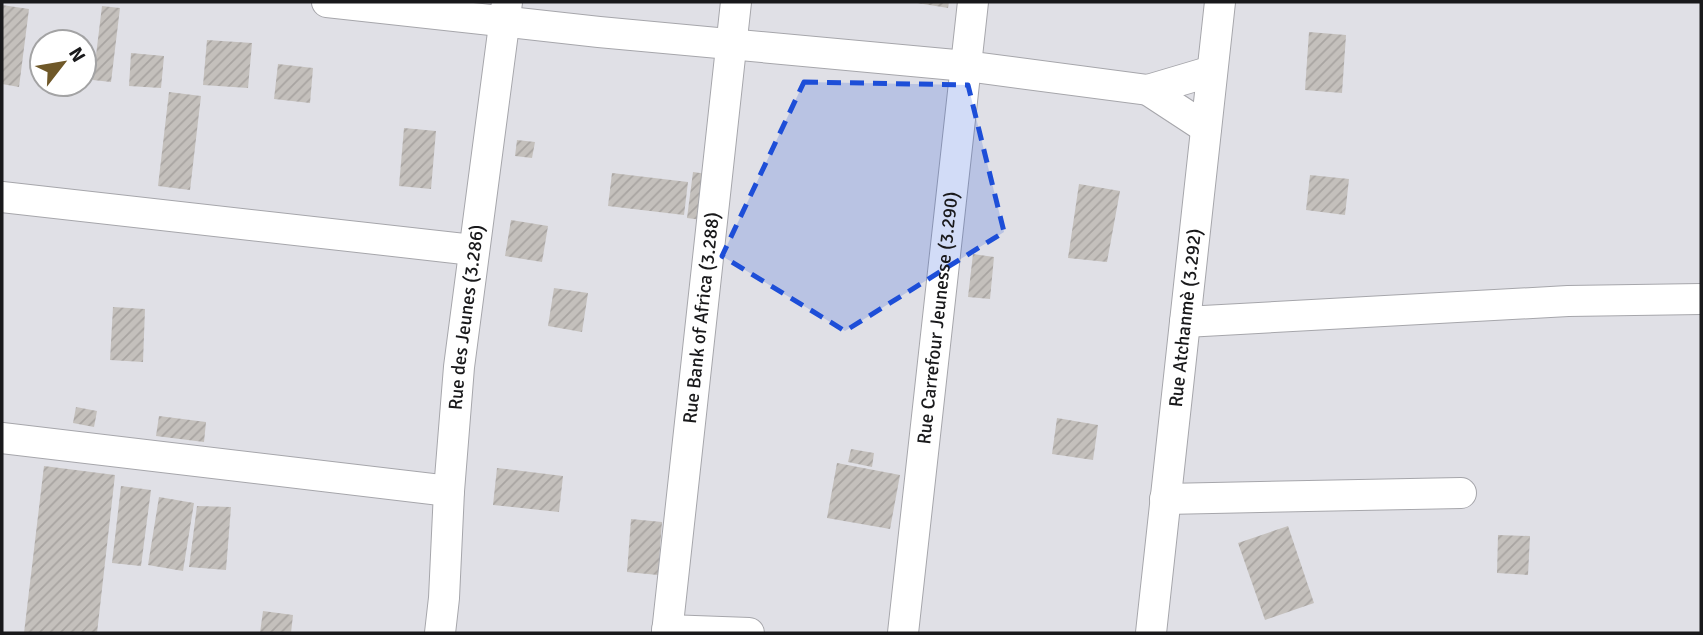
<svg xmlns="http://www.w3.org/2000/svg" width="1703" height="635" viewBox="0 0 1703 635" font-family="Signika,sans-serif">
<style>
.building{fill:url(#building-hatch)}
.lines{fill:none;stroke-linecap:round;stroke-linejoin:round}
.minor-casing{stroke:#a6a6ab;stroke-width:32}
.minor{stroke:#fff;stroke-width:30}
.marked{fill:#1d4ed8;fill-opacity:0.2;stroke:#1d4ed8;stroke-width:5;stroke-dasharray:14 9;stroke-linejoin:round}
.labels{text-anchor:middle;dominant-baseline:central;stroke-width:6;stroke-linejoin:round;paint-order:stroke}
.street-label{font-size:19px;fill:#19191b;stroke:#fff}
</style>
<defs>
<pattern id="building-hatch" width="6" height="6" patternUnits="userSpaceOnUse" patternTransform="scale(1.75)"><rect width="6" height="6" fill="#c4c0bc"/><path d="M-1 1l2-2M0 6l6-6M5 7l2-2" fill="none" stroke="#a8a4a1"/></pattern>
</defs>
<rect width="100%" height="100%" fill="#e0e0e6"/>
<path class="building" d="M911,2h38l-1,6z
M2,5l27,4 -10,78 -17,-3z
M102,6l18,2 -9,74 -18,-2z
M1309,32l37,3 -4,58 -37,-3z
M207,40l45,3 -4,45 -45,-3z
M131,53l33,3 -3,32 -32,-2z
M278,64l35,4 -3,35 -36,-4z
M169,92l32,4 -11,94 -32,-4z
M404,128l32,3 -5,58 -32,-3z
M517,140l18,2 -3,16 -17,-2z
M693,172l14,2 -5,46 -15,-2z
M612,173l76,9 -4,33 -76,-9z
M1310,175l39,4 -4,36 -39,-5z
M1079,184l41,7 -13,71 -39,-4z
M511,220l37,6 -6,36 -37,-6z
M973,254l21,3 -4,42 -22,-2z
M554,288l34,5 -6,39 -34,-6z
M113,307l32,2 -2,53 -33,-2z
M76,407l21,4 -3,16 -21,-4z
M159,416l47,6 -2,20 -48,-6z
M1057,418l41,7 -5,35 -41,-6z
M851,449l23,4 -2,14 -24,-5z
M837,463l63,12 -10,54 -63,-11z
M44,466l71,9 -18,158h-73z
M497,468l66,8 -4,36 -66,-7z
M121,486l30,4 -10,76 -29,-3z
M159,497l35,6 -11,68 -35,-6z
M197,506l34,1 -5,63 -37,-3z
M631,519l31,3 -4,53 -31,-3z
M1288,526l26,77 -49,17 -27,-77z
M1498,535l32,1 -2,39 -31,-2z
M263,611l30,4 -2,18h-31z"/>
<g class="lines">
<defs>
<g id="minor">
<path d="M327,2l272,30 367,34 182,24 64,-19"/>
<path d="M1148,90l58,38"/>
<path d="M2,197l471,53"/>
<path d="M1185,322l383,-21 133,-2"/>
<path d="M2,438l447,53"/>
<path d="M1165,499l296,-6"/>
<path d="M667,630l82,3"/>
<path id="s1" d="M440,633l4,-35 5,-107 10,-124 48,-365"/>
<path id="s2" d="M667,633l69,-631"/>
<path id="s3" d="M903,633l70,-631"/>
<path id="s4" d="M1151,633l69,-631"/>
</g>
</defs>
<use href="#minor" class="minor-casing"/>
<use href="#minor" class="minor"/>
</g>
<path class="marked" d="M804,82l164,3 36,147 -159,99 -123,-75z"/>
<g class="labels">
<g class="street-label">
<text stroke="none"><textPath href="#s1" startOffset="317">Rue des Jeunes (3.286)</textPath></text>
<text stroke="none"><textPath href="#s2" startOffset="317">Rue Bank of Africa (3.288)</textPath></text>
<text stroke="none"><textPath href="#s3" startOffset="317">Rue Carrefour Jeunesse (3.290)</textPath></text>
<text stroke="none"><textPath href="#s4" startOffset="317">Rue Atchanmè (3.292)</textPath></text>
</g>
</g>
<rect width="1703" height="635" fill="none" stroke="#19191b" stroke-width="7"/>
<g transform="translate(63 63) rotate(59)"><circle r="33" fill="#ffffff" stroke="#a3a3a4" stroke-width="2"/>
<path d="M0-5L12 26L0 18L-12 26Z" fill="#6f5828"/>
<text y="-10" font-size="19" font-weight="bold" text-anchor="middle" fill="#19191b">N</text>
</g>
</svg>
